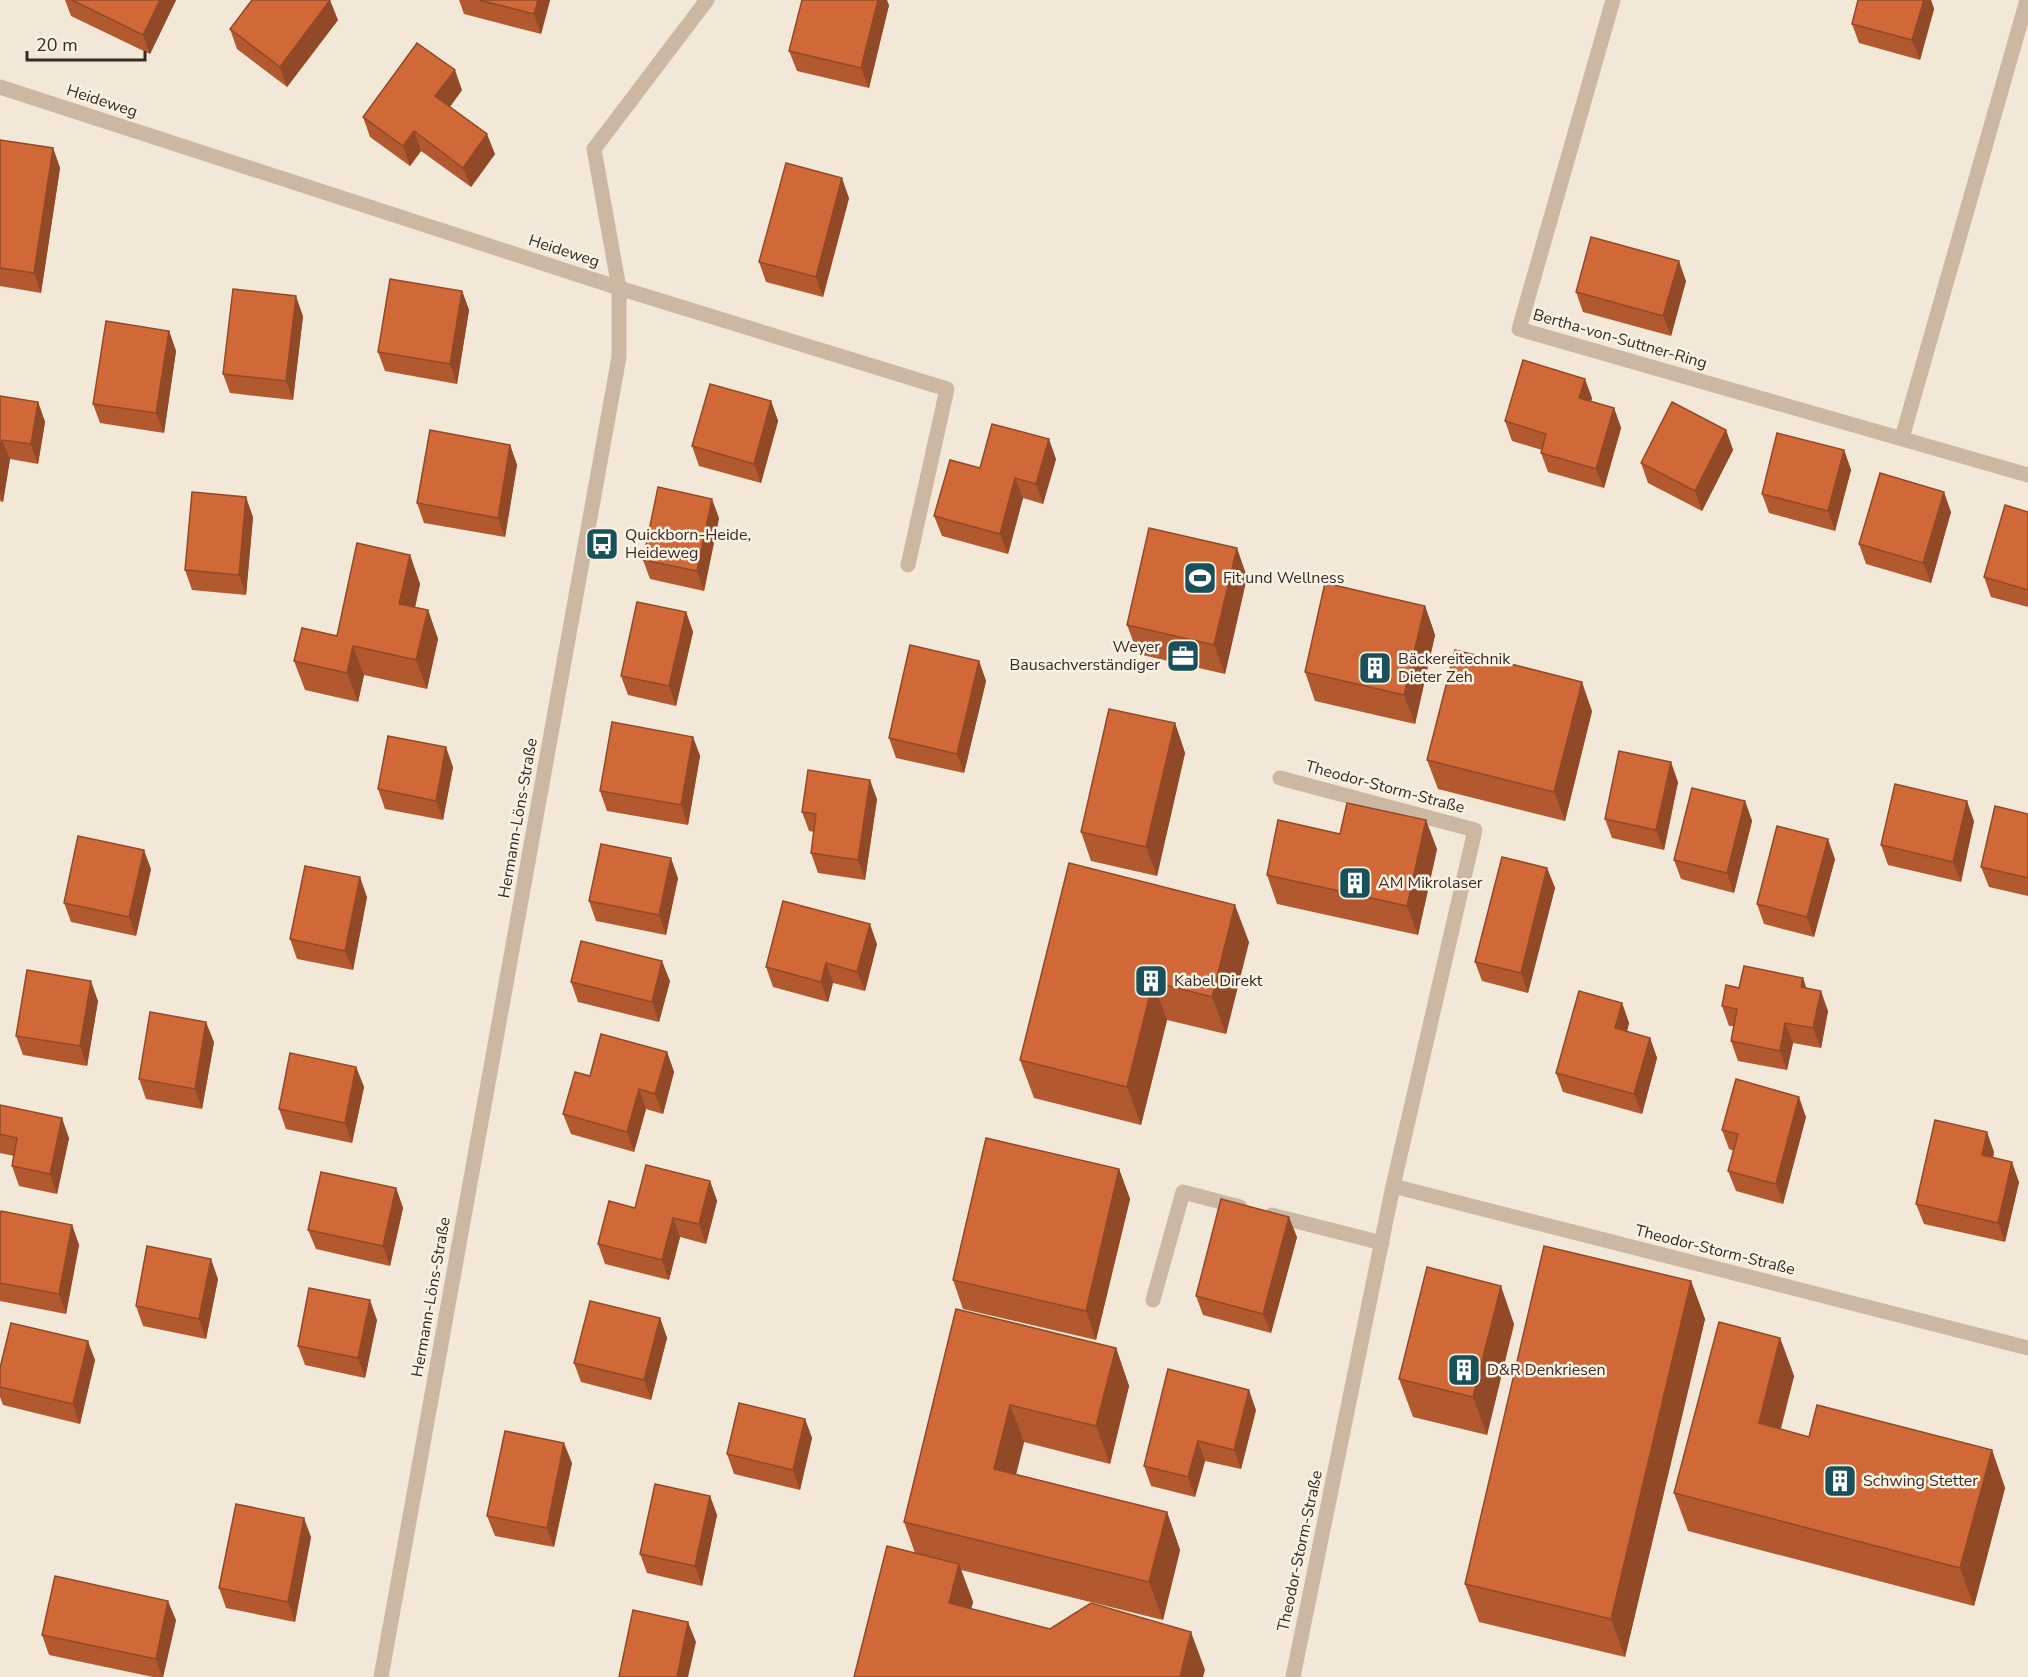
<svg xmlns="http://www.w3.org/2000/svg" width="2028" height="1677" viewBox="0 0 2028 1677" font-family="'Nunito Sans',sans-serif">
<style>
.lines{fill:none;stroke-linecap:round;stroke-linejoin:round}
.lane{stroke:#ccb8a2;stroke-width:15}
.street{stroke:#ccb8a2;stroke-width:15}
.wall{fill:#b35930}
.shaded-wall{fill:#924927}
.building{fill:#d06838;stroke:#924927;stroke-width:1.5}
.labels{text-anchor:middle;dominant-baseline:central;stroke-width:5;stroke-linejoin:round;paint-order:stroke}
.street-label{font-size:16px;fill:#362b25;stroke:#faf1e3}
.poi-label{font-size:16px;fill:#362b25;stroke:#faf1e3;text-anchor:start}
</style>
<rect width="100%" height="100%" fill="#f3e8d7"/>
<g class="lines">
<path class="lane" d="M1272,1215l110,28
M1153,1300l30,-108 57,15"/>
<path class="street" d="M1613,0l-94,329 509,146
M0,87l619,201 328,101 -39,176
M1902,438l125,-438
M1280,778l195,52 -82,356 -100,491
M1393,1186l635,162
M381,1677l238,-1320v-69l-25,-139 113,-149"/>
</g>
<path class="wall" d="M65,0h111l-26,54 -79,-38z
M459,0h91l-9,34 -77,-20z
M1858,0h73l3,9 -14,51 -61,-17 -7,-19z
M889,5l-20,83 -72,-17 -8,-20z
M338,20l-51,67 -50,-38 -7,-20z
M462,90l-12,17 45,47 -24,33 -50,-36 -11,15 -40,-29 -7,-20z
M0,140l53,8 7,20 -19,125 -41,-7z
M849,198l-26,99 -57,-15 -7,-20z
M1686,281l-15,55 -88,-24 -7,-20z
M462,291l7,19 -12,74 -72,-13 -7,-19z
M303,316l-10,84 -63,-7 -7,-19z
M169,331l7,20 -12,82 -64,-10 -7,-19z
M0,396l38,6 7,20 -7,42 -28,-5 -7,43 -3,-1z
M1592,398l-1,3 23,7 7,20 -17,60 -56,-16 -7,-19 1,-3 -30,-9 -7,-20z
M771,401l7,20 -17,62 -62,-17 -7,-20z
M1726,430l7,20 -31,61 -54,-28 -7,-20z
M510,445l7,20 -12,72 -81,-14 -7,-20z
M1844,450l7,20 -16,61 -66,-18 -7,-19z
M1056,459l-13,45 -20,-6 -15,56 -66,-18 -8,-20 46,-48z
M1951,512l-20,71 -65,-19 -7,-20z
M2028,512v95l-37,-10 -7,-20z
M253,517l-7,78 -54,-5 -7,-20z
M719,518l-15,73 -54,-12 -7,-19z
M410,555l10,29 -5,24 13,2 10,29 -11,50 -63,-14 -6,27 -53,-12 -11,-29 43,-25z
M1247,577l-22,97 -87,-20 -11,-29z
M1425,606l10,29 -20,89 -100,-23 -10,-29z
M686,612l7,20 -17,74 -48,-11 -7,-19z
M979,661l7,20 -22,92 -68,-15 -7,-20z
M1592,711l-27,110 -127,-32 -11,-29z
M1175,723l10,30 -28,123 -66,-15 -10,-29z
M693,737l7,19 -12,69 -81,-14 -7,-20z
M453,767l-10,53 -58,-11 -7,-20z
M1678,782l-14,68 -52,-12 -7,-19z
M877,799l-12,81 -47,-7 -7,-20 3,-21 -5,-1 -7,-19z
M1745,801l7,20 -18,72 -53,-14 -7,-19z
M2028,814v82l-39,-9 -8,-20z
M1974,821l-13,61 -73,-17 -7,-20z
M1340,834l97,15 -19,86 -141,-31 -10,-29z
M1835,859l-21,78 -50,-13 -7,-20z
M1069,863l180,79 -23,92 -59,-14 -26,105 -107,-27 -14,-38z
M1547,868l8,20 -27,105 -46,-12 -7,-19z
M151,869l-15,67 -65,-14 -7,-19z
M678,878l-12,57 -70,-14 -7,-20z
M367,897l-14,73 -56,-11 -7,-20z
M877,944l-12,47 -32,-8 -5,19 -55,-15 -7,-20z
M670,981l-11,41 -81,-20 -7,-20z
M1739,988h67l22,23 -7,37 -28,-5 -6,27 -49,-9 -7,-20 3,-15h-5l-7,-20z
M98,1001l-11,65 -64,-11 -7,-19z
M1622,1003l7,20 -2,9 23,6 7,20 -15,56 -79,-22 -7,-19z
M214,1042l-12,67 -56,-10 -7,-20z
M667,1052l7,20 -11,42 -17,-5 -12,43 -63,-18 -8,-20 27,-38z
M356,1067l8,20 -12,56 -66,-14 -7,-20z
M0,1105l69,33 -12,56 -38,-8 -7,-20 2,-10 -14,-3z
M1806,1117l-23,87 -47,-13 -8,-20 6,-20 -5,-2 -7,-19z
M1994,1152l-1,6 26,24 -14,60 -81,-18 -8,-20z
M1119,1169l11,30 -34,141 -133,-31 -10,-29z
M710,1181l7,20 -11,43 -26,-7 -11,43 -64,-16 -7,-20 37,-36z
M396,1188l7,20 -13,58 -74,-17 -8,-19z
M0,1215l72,10 7,20 -13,69 -66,-13z
M1297,1237l-26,96 -68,-18 -7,-19z
M218,1279l-12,60 -63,-13 -7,-20z
M1691,1281l14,38 -80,338 -146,-35 -14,-38z
M956,1309l160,39 13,38 -19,78 -86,-22 -8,32 151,38 13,38 -17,70 -202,-50 12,32 -2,7 234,61 -351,7 61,-124 -11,-31z
M660,1318l7,20 -16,62 -70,-18 -7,-19z
M377,1320l-12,58 -60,-13 -7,-19z
M1514,1324l-27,111 -74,-18 -14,-38z
M1780,1338l14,38 -13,53 28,8 183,13 13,38 -31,118 -286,-75 -14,-38z
M95,1360l-15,64 -77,-19 -3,-8v-29z
M1256,1410l-15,59 -36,-8 -10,36 -44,-11 -7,-20z
M805,1419l7,19 -12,52 -66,-16 -7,-20z
M572,1463l-18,84 -59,-11 -8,-20z
M710,1496l7,19 -15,71 -55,-13 -7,-19z
M311,1537l-16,85 -69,-14 -7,-20z
M176,1620l-13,57h-10l-104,-22 -7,-20z"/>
<path class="shaded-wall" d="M160,0h16l-26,54 -7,-19z
M330,0l8,20 -51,67 -7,-20z
M538,0h12l-9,34 -7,-20z
M878,0h9l2,5 -20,83 -8,-20z
M1924,0h7l3,9 -14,51 -8,-20z
M455,70l7,20 -19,26 -8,-20z
M414,131l7,20 -11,15 -7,-20z
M487,134l8,20 -24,33 -8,-19z
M53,148l7,20 -19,125 -7,-20z
M842,178l7,20 -26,99 -7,-20z
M1679,261l7,20 -15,55 -8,-20z
M462,291l7,19 -12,74 -7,-20z
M296,296l7,20 -10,84 -7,-19z
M169,331l7,20 -12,82 -8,-20z
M1585,379l7,19 -5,20 -8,-20z
M771,401l7,20 -17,62 -7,-19z
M38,402l7,20 -7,42 -7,-20z
M1614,408l7,20 -17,60 -8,-19z
M1726,430l7,20 -31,61 -7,-20z
M1049,439l7,20 -13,45 -7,-20z
M2,440l8,19 -7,43 -3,-8v-39z
M510,445l7,20 -12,72 -7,-19z
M1844,450l7,20 -16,61 -7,-20z
M1015,478l8,20 -15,56 -8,-20z
M1944,492l7,20 -20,71 -8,-20z
M246,497l7,20 -7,78 -7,-20z
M712,499l7,19 -15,73 -7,-20z
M1237,548l10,29 -22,97 -11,-29z
M410,555l10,29 -11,49 -10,-29z
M1425,606l10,29 -20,89 -11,-29z
M428,610l10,29 -11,50 -11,-29z
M686,612l7,20 -17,74 -7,-20z
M353,646l11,29 -6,27 -11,-29z
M979,661l7,20 -22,92 -7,-19z
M1582,682l10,29 -27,110 -11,-29z
M1175,723l10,30 -28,123 -11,-29z
M693,737l7,19 -12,69 -7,-20z
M446,747l7,20 -10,53 -7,-19z
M1671,762l7,20 -14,68 -8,-20z
M870,780l7,19 -12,81 -7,-20z
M1745,801l7,20 -18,72 -7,-20z
M1967,801l7,20 -13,61 -8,-20z
M1426,820l11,29 -19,86 -11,-29z
M1828,839l7,20 -21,78 -7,-20z
M144,850l7,19 -15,67 -7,-19z
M671,858l7,20 -12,57 -7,-20z
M1547,868l8,20 -27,105 -7,-20z
M360,877l7,20 -14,73 -8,-19z
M1235,905l14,37 -23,92 -14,-37z
M870,924l7,20 -12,47 -8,-19z
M662,961l8,20 -11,41 -7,-20z
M826,963l7,20 -5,19 -7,-20z
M1803,978l7,20 -9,-11z
M91,981l7,20 -11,65 -7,-20z
M1153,982l14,38 -26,105 -14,-38z
M1821,991l7,20 -7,37 -8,-20z
M1622,1003l7,20 -7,25 -7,-20z
M206,1022l8,20 -12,67 -7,-20z
M1785,1023l8,20 -6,27 -7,-19z
M1650,1038l7,20 -15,56 -8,-20z
M667,1052l7,20 -11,42 -8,-20z
M356,1067l8,20 -12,56 -7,-20z
M639,1089l7,20 -12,43 -7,-20z
M1799,1097l7,20 -23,87 -7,-20z
M62,1118l7,20 -12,56 -7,-20z
M1987,1132l7,20 -5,23 -7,-20z
M2012,1162l7,20 -14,60 -7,-19z
M1119,1169l11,30 -34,141 -10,-29z
M710,1181l7,20 -11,43 -7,-20z
M396,1188l7,20 -13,58 -7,-20z
M1289,1217l8,20 -26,96 -8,-19z
M673,1218l7,19 -11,43 -7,-20z
M72,1225l7,20 -13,69 -7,-20z
M211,1259l7,20 -12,60 -7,-20z
M1691,1281l14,38 -80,338 -14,-38z
M1501,1286l13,38 -27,111 -14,-38z
M370,1300l7,20 -12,58 -7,-20z
M660,1318l7,20 -16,62 -7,-20z
M1780,1338l14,38 -22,85 -13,-38z
M88,1341l7,19 -15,64 -7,-20z
M1116,1348l13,38 -19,78 -14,-38z
M1249,1390l7,20 -15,59 -7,-19z
M1010,1405l14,37 -16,65 -14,-38z
M805,1419l7,19 -12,52 -7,-20z
M1198,1441l7,20 -10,36 -7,-20z
M564,1443l8,20 -18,84 -7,-19z
M1992,1450l13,38 -31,118 -14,-38z
M710,1496l7,19 -15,71 -7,-20z
M1167,1512l13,38 -17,70 -14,-38z
M304,1518l7,19 -16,85 -7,-20z
M959,1564l14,38 -10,39 -14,-38z
M168,1601l8,19 -13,57h-1l-6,-18z
M688,1622l8,20 -8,35h-11z
M1191,1632l14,38 -2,7h-23z"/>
<path class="building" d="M72,0h88l-17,35z
M252,0h78l-50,67 -50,-38z
M479,0h59l-4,14z
M802,0h76l-17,68 -72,-17z
M1858,0h66l-12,40 -60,-16z
M417,43l38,27 -20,26 52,38 -24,34 -49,-37 -11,15 -40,-29z
M0,140l53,8 -19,125 -34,-5z
M786,163l56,15 -26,99 -57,-15z
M1591,237l88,24 -16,55 -87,-24z
M390,279l72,12 -12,73 -72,-12z
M233,289l63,7 -10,85 -63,-7z
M106,321l63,10 -13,82 -63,-9z
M1523,360l62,19 -6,19 35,10 -18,61 -55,-16 5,-19 -41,-13z
M710,384l61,17 -17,63 -62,-18z
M0,396l38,6 -7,42 -29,-4 -2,15z
M1672,402l54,28 -31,61 -54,-28z
M992,424l57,15 -13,45 -21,-6 -15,56 -66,-18 16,-56 30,8z
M430,430l80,15 -12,73 -81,-15z
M1777,433l67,17 -16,61 -66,-17z
M1880,473l64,19 -21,71 -64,-19z
M658,487l54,12 -15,72 -54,-11z
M192,492l54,5 -7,78 -54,-5z
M2005,505l23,7v78l-44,-13z
M1149,528l88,20 -23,97 -87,-20z
M357,543l53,12 -11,49 29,6 -12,50 -63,-14 -6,27 -53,-12 8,-33 35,8z
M1325,583l100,23 -21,89 -99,-23z
M637,602l49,10 -17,74 -48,-10z
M910,645l69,16 -22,93 -68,-16z
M1455,650l127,32 -28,110 -127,-32z
M1109,709l66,14 -29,124 -65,-15z
M612,722l81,15 -12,68 -81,-14z
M388,736l58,11 -10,54 -58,-12z
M1619,751l52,11 -15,68 -51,-11z
M808,770l62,10 -12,80 -47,-7 5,-39 -14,-2z
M1895,784l72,17 -14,61 -72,-17z
M1692,788l53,13 -18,72 -53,-13z
M1347,803l79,17 -19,86 -140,-31 11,-55 62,14z
M1995,806l33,8v64l-47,-11z
M1777,826l51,13 -21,78 -50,-13z
M78,836l66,14 -15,67 -65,-14z
M601,844l70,14 -12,57 -70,-14z
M1502,857l45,11 -26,105 -46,-11z
M1069,863l166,42 -23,92 -59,-15 -26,105 -107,-27z
M305,866l55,11 -15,74 -55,-12z
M783,901l87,23 -13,48 -31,-9 -5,19 -55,-15z
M581,941l81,20 -10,41 -81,-20z
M1744,966l59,12 -2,9 20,4 -8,37 -28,-5 -5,28 -49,-10 6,-32 -15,-3 4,-21 13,3z
M27,970l64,11 -11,65 -64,-10z
M1579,991l43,12 -7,25 35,10 -16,56 -78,-21z
M150,1012l56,10 -11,67 -56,-10z
M601,1034l66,18 -12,42 -16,-5 -12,43 -64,-18 12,-42 15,4z
M290,1053l66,14 -11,56 -66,-14z
M1736,1079l63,18 -23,87 -48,-13 10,-37 -16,-4z
M0,1105l62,13 -12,56 -38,-8 5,-28 -17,-4z
M1935,1120l52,12 -5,23 30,7 -14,61 -82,-19z
M986,1138l133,31 -33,142 -133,-31z
M646,1165l64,16 -11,43 -26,-6 -11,42 -64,-16 11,-43 26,7z
M321,1172l75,16 -13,58 -75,-16z
M1221,1199l68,18 -26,97 -67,-18z
M1,1211l71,14 -13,69 -59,-11v-68z
M147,1246l64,13 -12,60 -63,-13z
M1544,1246l147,35 -80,338 -146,-35z
M1427,1267l74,19 -28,111 -74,-18z
M309,1288l61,12 -12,58 -60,-12z
M590,1301l70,17 -16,62 -70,-17z
M956,1309l160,39 -20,78 -86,-21 -16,64 173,43 -18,70 -245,-60z
M1719,1322l61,16 -21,85 50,14 8,-32 175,45 -32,118 -286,-75z
M11,1323l77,18 -15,63 -73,-17v-19z
M1168,1369l81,21 -15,60 -36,-9 -10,36 -44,-11z
M739,1403l66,16 -12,51 -66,-16z
M505,1431l59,12 -17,85 -60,-12z
M655,1484l55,12 -15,70 -55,-12z
M236,1504l68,14 -16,84 -69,-14z
M887,1546l72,18 -10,39 101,26 41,-26 100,29 -11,45h-326z
M55,1576l113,25 -12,58 -114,-24z
M633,1610l55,12 -11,55h-58z"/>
<defs>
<symbol id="bus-square" viewBox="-11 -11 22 22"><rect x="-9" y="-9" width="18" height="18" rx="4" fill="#18515a" stroke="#faf1e3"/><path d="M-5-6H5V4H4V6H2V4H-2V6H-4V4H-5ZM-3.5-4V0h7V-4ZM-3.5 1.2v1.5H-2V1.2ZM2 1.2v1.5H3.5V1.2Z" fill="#fff"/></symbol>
<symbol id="stadium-square" viewBox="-11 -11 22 22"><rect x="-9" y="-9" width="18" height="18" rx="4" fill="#18515a" stroke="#faf1e3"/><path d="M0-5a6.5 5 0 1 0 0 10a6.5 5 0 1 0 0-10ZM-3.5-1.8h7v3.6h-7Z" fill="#fff"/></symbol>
<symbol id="office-square" viewBox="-11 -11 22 22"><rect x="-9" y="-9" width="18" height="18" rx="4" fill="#18515a" stroke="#faf1e3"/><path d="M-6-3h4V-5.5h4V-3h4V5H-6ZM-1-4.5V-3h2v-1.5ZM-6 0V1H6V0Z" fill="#fff"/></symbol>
<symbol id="building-square" viewBox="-11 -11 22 22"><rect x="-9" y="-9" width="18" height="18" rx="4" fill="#18515a" stroke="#faf1e3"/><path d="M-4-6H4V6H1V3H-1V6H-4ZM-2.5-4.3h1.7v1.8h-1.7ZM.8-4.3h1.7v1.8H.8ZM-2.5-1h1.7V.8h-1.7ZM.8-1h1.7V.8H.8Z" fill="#fff"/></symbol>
</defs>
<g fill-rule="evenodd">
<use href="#bus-square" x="583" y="525" width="38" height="38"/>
<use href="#stadium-square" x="1181" y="559" width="38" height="38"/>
<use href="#office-square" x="1164" y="637" width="38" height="38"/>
<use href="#building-square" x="1356" y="649" width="38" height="38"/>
<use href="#building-square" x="1336" y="864" width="38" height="38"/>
<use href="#building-square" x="1132" y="962" width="38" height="38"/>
<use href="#building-square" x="1445" y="1351" width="38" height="38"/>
<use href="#building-square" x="1821" y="1462" width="38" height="38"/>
</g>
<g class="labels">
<g class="street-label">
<text transform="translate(102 101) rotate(18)">Heideweg</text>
<text transform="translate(564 251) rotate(18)">Heideweg</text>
<text transform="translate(1620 339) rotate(16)">Bertha-von-Suttner-Ring</text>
<text transform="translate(1385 787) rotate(15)">Theodor-Storm-Straße</text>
<text transform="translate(518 818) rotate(-80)">Hermann-Löns-Straße</text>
<text transform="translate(1715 1250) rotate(14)">Theodor-Storm-Straße</text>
<text transform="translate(431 1297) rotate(-80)">Hermann-Löns-Straße</text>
<text transform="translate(1300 1551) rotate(-78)">Theodor-Storm-Straße</text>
</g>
<g class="poi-label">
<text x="625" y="535">Quickborn-Heide,<tspan x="625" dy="18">Heideweg</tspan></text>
<text x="1223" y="578">Fit und Wellness</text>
<text x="1160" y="647" text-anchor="end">Weyer<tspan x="1160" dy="18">Bausachverständiger</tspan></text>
<text x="1398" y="659">Bäckereitechnik<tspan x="1398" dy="18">Dieter Zeh</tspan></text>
<text x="1378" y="883">AM Mikrolaser</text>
<text x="1174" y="981">Kabel Direkt</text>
<text x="1487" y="1370">D&amp;R Denkriesen</text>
<text x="1863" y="1481">Schwing Stetter</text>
</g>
</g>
<path d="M27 51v9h118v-9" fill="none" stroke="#362b25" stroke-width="3"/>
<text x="36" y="51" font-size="18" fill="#362b25" stroke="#faf1e3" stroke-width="4.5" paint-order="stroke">20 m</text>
</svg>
